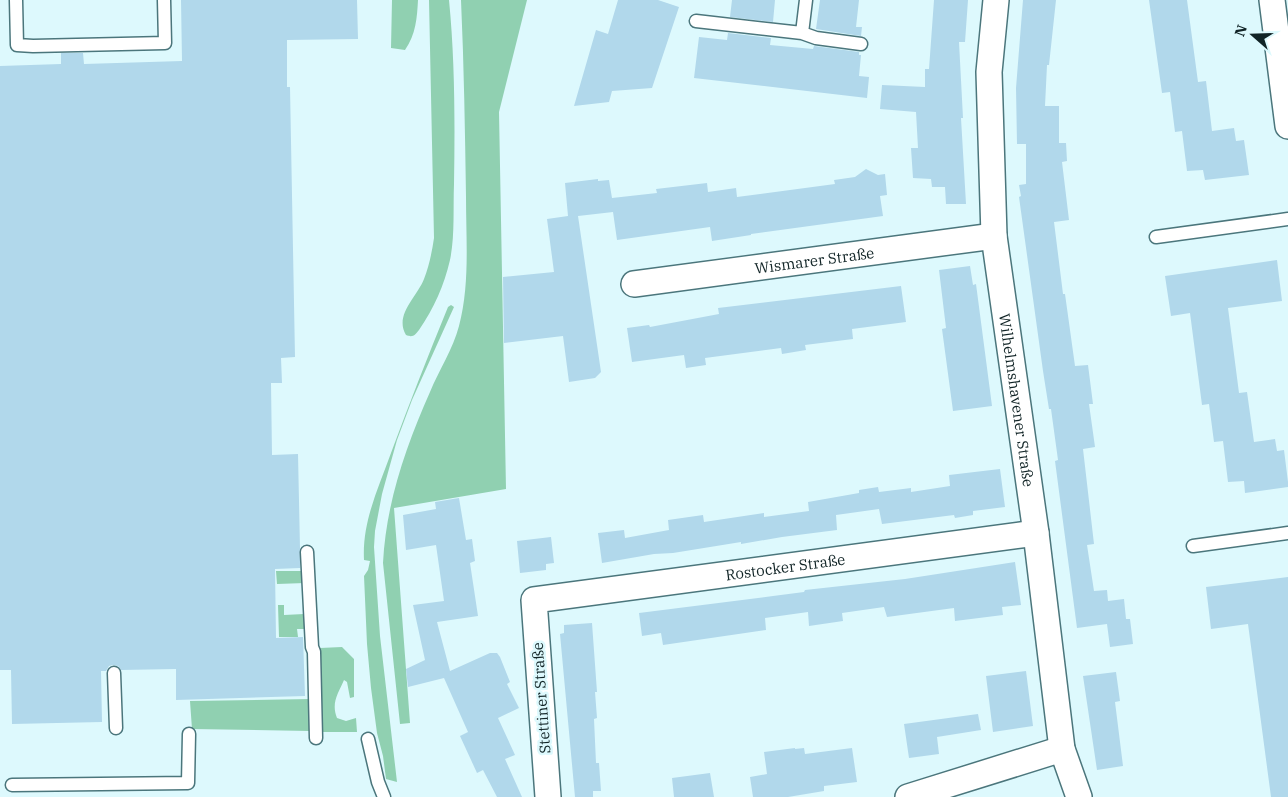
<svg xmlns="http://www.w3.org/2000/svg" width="1288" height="797" viewBox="0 0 1288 797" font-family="'IBM Plex Serif',serif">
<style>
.green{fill:#90d0b1}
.building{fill:#b1d8eb}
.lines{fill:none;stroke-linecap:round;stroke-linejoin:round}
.lane-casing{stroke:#4b767c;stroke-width:15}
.street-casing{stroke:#4b767c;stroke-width:28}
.lane{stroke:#fff;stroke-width:12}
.street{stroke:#fff;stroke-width:25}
.labels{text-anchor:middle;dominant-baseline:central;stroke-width:5;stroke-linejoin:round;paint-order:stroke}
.street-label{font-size:15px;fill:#112426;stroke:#ddf9fd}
</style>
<rect width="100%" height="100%" fill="#ddf9fd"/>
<path class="green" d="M392,0h26c-1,18 -2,34 -13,50l-14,-2z
M429,0h20c6,61 6,123 5,184 -1,25 1,52 -4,76 -6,26 -16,48 -31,70 -4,5 -6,8 -13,5 -12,-20 11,-38 18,-56 5,-13 8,-27 10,-41z
M461,0h66l-28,112 7,377 -112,19 16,215 -10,1 -17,-161c3,-60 23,-117 47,-171 9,-22 23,-43 29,-66 11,-41 7,-86 7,-129 -1,-65 -2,-131 -5,-197z
M451,305l3,2 -42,93 -15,40 -15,54 -7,37 -1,16 6,89 17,146 -11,-3 -3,-23 -6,-23 -6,-45 -4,-44 -3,-68 4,-6 2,-9 -6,-1c-2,-38 14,-71 27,-107 18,-49 37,-97 57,-146z
M301,565h3l1,18 -28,1 -1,-13h25z
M278,605h6v10l20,-1v15h-7l1,8h-19z
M342,647l12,12v38l-4,1 -3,-16 -3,-2c-6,14 -13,23 -7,38l9,3 10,-3 1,14h-36l-1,-84z
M311,699l-1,32 -118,-2 -2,-28z"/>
<path class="building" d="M181,0h176l1,39 -71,1v47h3l5,270 -14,1 1,25h-11l1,72 26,-1 2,94v20l-25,1 1,69 27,-1 2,59 -129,4v-31l-55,1 -3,-4 -5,-1 -4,1 -3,5h-5l1,51 -90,2 -1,-54h-11v-604l61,-2v-11h22l1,11 98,-3z
M618,0h40l21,7 -27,81 -40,3 -3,11 -35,4 22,-76 12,4z
M732,0h43l-2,22 -43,-5z
M820,0h39l-3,27h6l-1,9 -45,-7z
M934,0h34l-3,42h-6l4,76h-2l5,86h-20l-1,-17h-13l-1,-8 -18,-1 -2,-30h7l-2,-36 -36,-3 2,-24 43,2v-18h4z
M1023,0h33l-7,65h-2l-2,41h14v37h7l1,18 -5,1 7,58 -15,2 9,72h2l10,72 13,-1 5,39h-4l6,43 -12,2 11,95 -7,1 7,46 13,-1 1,11 16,-2 2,20h4l3,25 -23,3 -3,-23 -30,4 -22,-167 3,-1 -7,-51h-2l-6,-38 -24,-174 2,-1 -2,-11 7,-1v-40h-9l-1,-56z
M1149,0h38l11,82 8,-1 6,50 22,-3 2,13 8,-1 5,35 -44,5 -2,-10 -16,1 -5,-40 -7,1 -5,-40 -8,1z
M728,33l43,5 -1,7 43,4 1,-3 45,6v3h2l-2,21 10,1 -2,21 -173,-20 5,-41 28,3z
M866,169l12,6 7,-1 2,21 -7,1 3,20 -132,18v1l-39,6 -2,-14 -93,13 -4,-28 -35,4 23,156 -6,6 -26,4 -6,-46 -59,7 -1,-66 51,-5 -7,-53 21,-3 -3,-33 33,-4v2l11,-1 3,18 45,-5 -1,-4 51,-6 1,9 28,-4 1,9 98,-13 -1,-4 21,-3z
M1277,260l5,41 -54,7 11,85 8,-1 7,50 21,-3 2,12 7,-1 4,32v5l-43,6 -1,-12 -16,1 -5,-41 -9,1 -5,-38 -7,1 -12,-92 -19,3 -6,-40z
M970,266l3,19 3,-1 16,122 -39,5 -11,-82 4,-1 -7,-58z
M901,286l5,36 -54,7 1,10 -48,6 1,5 -24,4 -1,-6 -76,10 1,7 -20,3 -2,-13 -52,7 -5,-34 22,-3 1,2 69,-13 -1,-6z
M1000,469l5,38 -32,4v4l-18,3 -1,-3 -72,9 -3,-15 -43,6 1,15 -55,7 -41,7v-2l-68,11 -19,1 -52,9 -4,-30 26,-3 1,8 44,-8 -1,-10 35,-5 1,7 60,-9v4l45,-6 -1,-9 51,-9v-3l19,-3 1,5 32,-4v4l39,-6 -1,-11z
M459,498l7,42 6,-1 3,22 -5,2 8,53 -41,6 13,49 40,-18h7l3,4 10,25 -3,2 12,24 -21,10 17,37 -10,4 17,38h-25l-14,-27 -6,3 -17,-37 8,-4 -24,-54 -36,9 -2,-18 19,-9 -12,-55 31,-4 -8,-56 -30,5 -3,-35 33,-6 -1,-7z
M551,537l3,26 -8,1v6l-26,3 -3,-32z
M1015,562l6,43 -19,2 1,8 -48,6 -1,-13 -67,9 -3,-10 -42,6 1,8 -34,5 -1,-14 -43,6 1,12 -103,15 -2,-12 -19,3 -3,-23 134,-17 31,-4 1,-2 100,-11z
M1288,577v220h-17l-23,-173 -37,5 -5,-42z
M592,623l5,69h-2l2,26 -3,1 2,44h3l2,28h-8v6h-18l-15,-163 4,-1v-8z
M1026,671l7,55 -40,6 -7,-56z
M1116,672l4,29 -5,1 8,64 -26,4 -14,-94z
M978,714l3,16 -44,7 2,17 -30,4 -5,-34z
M795,748v1l9,-1 1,6 47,-6 5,34 -33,4v5l-36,6h-35l-3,-20 17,-3 -3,-22z
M710,773l4,24h-40l-2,-19z"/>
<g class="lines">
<defs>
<path id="lane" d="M16,0l1,45 16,1 132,-3 -1,-43
M696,21l106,12 4,-33
M802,33l14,5 45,6
M1156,237l132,-18
M1193,546l95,-13
M307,552l5,95 2,5 2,86
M114,673l2,55
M368,739l10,43 6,15
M12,785l176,-2 1,-49"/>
<g id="street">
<path id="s1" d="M996,0l-7,72 5,164 42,297 26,216 17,48"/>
<path d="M1272,0l16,126"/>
<path id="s2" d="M634,284l360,-48"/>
<path id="s3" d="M548,797l-14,-197 502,-67"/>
<path d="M908,797l154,-48"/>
</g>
</defs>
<use href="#lane" class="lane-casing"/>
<use href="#street" class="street-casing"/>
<use href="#lane" class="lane"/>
<use href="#street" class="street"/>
</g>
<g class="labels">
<g class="street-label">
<text stroke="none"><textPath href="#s2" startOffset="182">Wismarer Straße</textPath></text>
<text stroke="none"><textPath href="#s1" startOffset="402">Wilhelmshavener Straße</textPath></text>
<text stroke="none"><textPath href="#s3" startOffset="451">Rostocker Straße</textPath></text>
<text transform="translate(541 698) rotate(-94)">Stettiner Straße</text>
</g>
</g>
<g transform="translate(1253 35) rotate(290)" stroke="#ddf9fd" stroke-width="4" paint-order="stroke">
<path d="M0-4L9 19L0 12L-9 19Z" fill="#112426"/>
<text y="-8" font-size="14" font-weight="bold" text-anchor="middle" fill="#112426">N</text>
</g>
</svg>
